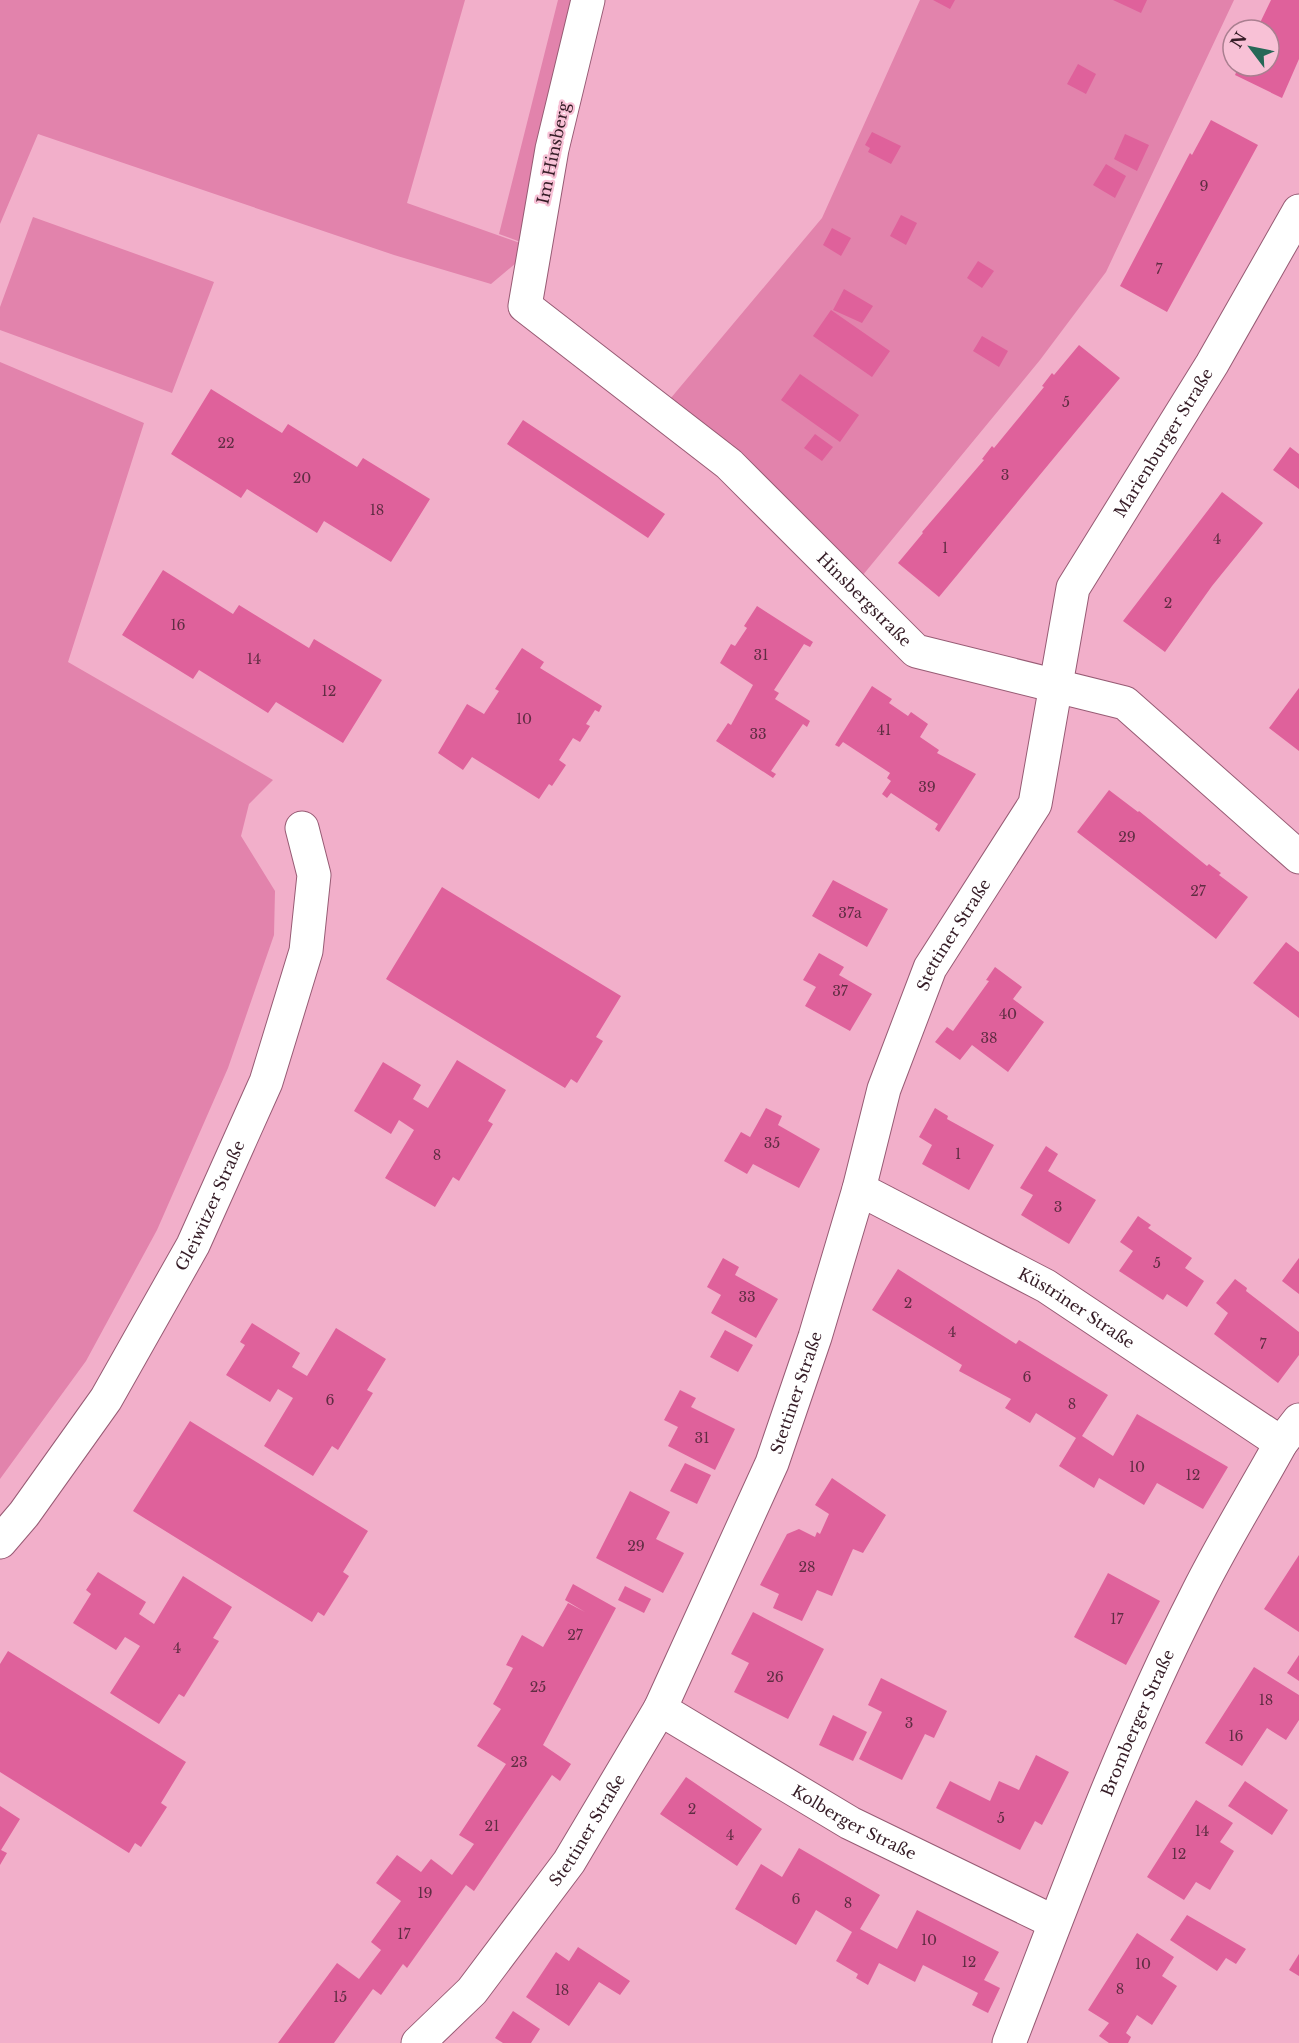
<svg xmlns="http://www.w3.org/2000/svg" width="1299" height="2043" viewBox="0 0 1299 2043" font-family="'Libre Baskerville',serif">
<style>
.green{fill:#e283ac}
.building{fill:#df619b}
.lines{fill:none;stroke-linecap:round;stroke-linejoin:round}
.street-casing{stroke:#975b74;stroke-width:35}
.street{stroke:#fff;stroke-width:33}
.labels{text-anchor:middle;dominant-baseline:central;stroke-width:4.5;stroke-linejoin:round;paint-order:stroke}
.number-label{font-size:14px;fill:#602d43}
.street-label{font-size:16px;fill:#351c26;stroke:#f8c1d6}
</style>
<rect width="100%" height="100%" fill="#f2afca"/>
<path class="green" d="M0,0h465l-58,203 127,45 -43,36 -97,-29 -356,-121 -38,90z
M558,0h29l-53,247 -35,-13z
M920,0h314l-128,272 -66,88 -187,227 -193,-176 162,-193z
M33,217l181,65 -42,111 -172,-63v-23z
M0,362l144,61 -76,239 205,118 -24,24 -8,32 34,55 -1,44 -46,133 -71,162 -71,131 -86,118z"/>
<path class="building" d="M933,0h22l-5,9z
M1113,0h34l-6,13z
M1271,0h28v59l-17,39 -47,-23 4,-9h30v-36h-15l2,-4 2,1z
M1078,64l18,10 -10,20 -19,-10z
M1211,120l47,25 -91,167 -47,-26 70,-133 2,2z
M872,132l29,14 -10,18 -23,-12 2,-4 -5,-3z
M1125,134l24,11 -12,26 -23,-12z
M1106,164l20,12 -11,22 -22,-13z
M901,215l16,8 -11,22 -16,-9z
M832,228l19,10 -10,18 -18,-11z
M978,261l16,10 -12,17 -15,-10z
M844,289l29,17 -11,17 -29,-13z
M831,310l59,41 -18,26 -59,-41z
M982,336l26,15 -9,16 -26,-16z
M1079,345l41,33 -181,219 -41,-34 25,-30 -1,-1 62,-72 -2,-1 10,-13 2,2 50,-61 -2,-1 10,-13 2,2z
M800,374l59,41 -19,27 -59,-42z
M211,389l71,44 6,-9 69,43 6,-9 67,41 -39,63 -67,-41 -7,12 -70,-44 -6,9 -70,-44z
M523,420l142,94 -17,24 -141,-94z
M815,434l18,13 -11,14 -18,-13z
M1290,447l9,7v35l-26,-19z
M1222,492l41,31 -51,63 -47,66 -42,-31z
M163,570l70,44 6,-9 70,43 5,-9 68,41 -39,63 -67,-41 -8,11 -69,-43 -6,9 -71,-44z
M757,606l56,36 -3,5 -6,-3 -30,46 5,3 -4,6 35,22 -3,6 -4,-3 -32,47 5,3 -3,4 -57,-37 12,-18 3,2 22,-40 -33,-22 11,-19 4,2 12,-18 -3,-2z
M522,648l22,14 -4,6 62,38 -3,6 -4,-2 -9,14 4,2 -10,16 -7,-4 -14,22 7,5 -14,21 -3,-2 -10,15 -67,-42 -9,13 -25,-17 29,-49 17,10 15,-23 -4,-2z
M872,686l20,13 -3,4 19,13 3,-4 17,12 -8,13 19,13 -2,3 39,21 -37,58 -4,-3 3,-5 -47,-31 -4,5 -5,-4 9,-13 -4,-3 3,-5 -47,-31 -4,5 -4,-2z
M1299,688v63l-30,-23z
M1109,790l29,22 1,-1 68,55 2,-2 12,9 -2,2 29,22 -32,42 -139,-107z
M833,880l55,29 -21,38 -55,-31z
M442,887l179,109 -25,41 7,4 -26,42 -6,-4 -6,9 -179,-109z
M1286,942l13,10v66l-46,-35z
M819,953l25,14 -5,8 33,19 -22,37 -45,-25 11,-19 -13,-7z
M995,967l27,20 -9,12 31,23 -36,50 -36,-27 -12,15 -25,-18 12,-15 6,4 36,-50 -3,-1z
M457,1060l49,30 -18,31 5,3 -34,57 -6,-4 -18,30 -50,-29 29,-48 -15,-10 -8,14 -37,-23 29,-49 38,23 -8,14 15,9z
M766,1108l16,8 -4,9 42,24 -21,39 -46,-24 -6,10 -23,-13 17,-29 9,5z
M935,1108l13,8 -1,3 47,26 -25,45 -47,-26 10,-19 -13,-8z
M1046,1146l12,8 -10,17 48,29 -27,44 -48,-29 12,-20 -13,-7z
M1138,1216l13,9 -3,3 44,30 -7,10 19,13 -17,26 -20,-13 -4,6 -44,-29 14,-20 -13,-9z
M723,1258l16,9 -4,8 43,24 -22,39 -45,-25 10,-18 -14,-8z
M1299,1258v36l-17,-13z
M898,1269l118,75 3,-4 89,55 -26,41 31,20 24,-42 91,53 -25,42 -46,-26 -13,22 -45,-27 -5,10 -35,-22 17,-28 -40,-25 -6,10 -25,-15 6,-9 -52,-28 3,-6 -90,-55z
M1235,1279l12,9 -1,3 53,41v23l-21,28 -64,-49 14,-21 -12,-10z
M252,1323l48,30 -8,14 15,9 29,-48 50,31 -19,31 6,3 -35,57 -6,-4 -19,30 -49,-30 29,-48 -15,-9 -8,13 -44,-27 19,-30 -5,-3z
M725,1330l28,15 -15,27 -28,-15z
M680,1390l16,8 -5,9 44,22 -20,41 -47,-24 10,-19 -14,-7z
M190,1421l178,110 -25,41 6,4 -25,40 -6,-4 -6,10 -179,-111z
M685,1463l26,12 -14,29 -27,-13z
M832,1478l54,37 -23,38 -10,-4 -21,47 -15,-6 -15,31 -29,-13 6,-14 -19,-9 27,-51 12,-5 16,8 2,-5 3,2 9,-20 -14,-9z
M630,1491l40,21 -14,27 28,14 -21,40 -67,-35z
M1299,1555v77l-35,-23z
M98,1572l48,30 -7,12 15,10 29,-48 49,31 -19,31 6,3 -35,56 -5,-3 -20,30 -49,-31 30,-47 -15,-9 -9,13 -43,-27 18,-29 -5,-4z
M1108,1573l52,28 -34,64 -52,-28z
M573,1584l43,24 -73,137 28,19 -11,17 -8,-6 -78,116 -8,-6 -59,83 -4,-4 -22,31 -8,-6 -39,54h-56l59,-80 22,16 22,-29 -10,-8 30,-41 -25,-18 21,-28 24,17 10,-13 21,16 22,-31 -15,-9 47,-71 -29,-18 24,-37 -8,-5 20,-36 -7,-3 16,-30 21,12 25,-44 17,9 -20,-12z
M625,1586l26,13 -7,14 -26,-13z
M753,1612l71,37 -36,70 -54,-27 15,-29 -18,-9z
M8,1651l178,111 -25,41 6,4 -26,40 -6,-4 -6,10 -129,-81v-108z
M1299,1655v26l-12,-8z
M1254,1667l45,28v25l-13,20 -19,-12 -25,38 -37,-23z
M881,1678l66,33 -13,27 -9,-4 -23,46 -43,-21 23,-47 -14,-7z
M833,1715l34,17 -14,29 -34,-16z
M1036,1755l33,17 -27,53 -7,-4 -15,29 -84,-42 14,-27 40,20 9,-20 20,9z
M686,1777l76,52 -25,37 -77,-52z
M1245,1781l43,29 -16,25 -44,-29z
M1196,1800l37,23 -13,19 14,9 -24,39 -14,-8 -12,18 -37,-23z
M0,1806l20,13 -19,31 6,3 -7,12z
M799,1848l81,47 -20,34 37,20 20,-39 82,42 -15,28 16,8 -12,25 -16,-8 6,-12 -55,-28 -8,17 -36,-19 -11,22 -12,-7 2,-4 -22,-13 16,-29 -36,-22 -20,35 -61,-36 26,-45 21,13z
M1187,1915l59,34 -10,15 -10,-6 -9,13 -47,-31z
M1137,1933l37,24 -12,19 15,10 -25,39 -15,-10 -11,18 5,4 -3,6h-19l-10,-7 10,-13 -21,-13z
M578,1947l52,34 -10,14 -21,-13 -30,44 -43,-29 30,-45 13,9z
M1299,1954v22l-10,-6z
M513,2011l27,18 -9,14h-28l-8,-5z"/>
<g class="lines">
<defs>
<g id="street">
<path id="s1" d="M588,0l-36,149 -27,157 204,158 187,187 209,52 174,154"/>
<path id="s2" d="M859,1189l187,97 235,157"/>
<path id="s3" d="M0,1542l24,-28 82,-115 87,-154 73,-163 40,-131 8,-76 -12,-47"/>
<path id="s4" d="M660,1709l190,114 204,99"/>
<path id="s5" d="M418,2043l54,-52 97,-129 91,-153 112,-246 43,-126 44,-148 25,-100 46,-121 105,-164 38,-216 139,-224 87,-153"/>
<path id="s6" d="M1009,2043c58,-150 113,-302 186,-445 26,-53 58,-104 86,-155l18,-23"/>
</g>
</defs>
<use href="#street" class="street-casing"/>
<use href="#street" class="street"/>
</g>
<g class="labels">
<g class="number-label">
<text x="1204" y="186">9</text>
<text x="1159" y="269">7</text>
<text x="1066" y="402">5</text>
<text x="226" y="443">22</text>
<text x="1005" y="475">3</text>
<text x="302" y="478">20</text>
<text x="377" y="510">18</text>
<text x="1217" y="539">4</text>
<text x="945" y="548">1</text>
<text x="1168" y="603">2</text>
<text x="178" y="625">16</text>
<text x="761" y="655">31</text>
<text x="254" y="659">14</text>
<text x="329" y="691">12</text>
<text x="524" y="719">10</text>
<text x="884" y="730">41</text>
<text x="758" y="734">33</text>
<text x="927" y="787">39</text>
<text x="1127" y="837">29</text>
<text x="1198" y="891">27</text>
<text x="850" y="913">37a</text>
<text x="840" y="991">37</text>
<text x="1008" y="1014">40</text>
<text x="989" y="1038">38</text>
<text x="772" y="1143">35</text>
<text x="958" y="1154">1</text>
<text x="437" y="1155">8</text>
<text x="1058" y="1207">3</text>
<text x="1157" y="1263">5</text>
<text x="747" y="1297">33</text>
<text x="908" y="1303">2</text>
<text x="952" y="1332">4</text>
<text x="1263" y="1344">7</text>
<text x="1027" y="1377">6</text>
<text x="330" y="1400">6</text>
<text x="1072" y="1404">8</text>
<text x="702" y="1438">31</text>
<text x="1137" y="1467">10</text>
<text x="1193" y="1475">12</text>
<text x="636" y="1546">29</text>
<text x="807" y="1567">28</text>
<text x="1117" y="1619">17</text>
<text x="575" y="1635">27</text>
<text x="177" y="1648">4</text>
<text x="775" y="1677">26</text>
<text x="538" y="1687">25</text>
<text x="1266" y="1700">18</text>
<text x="909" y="1723">3</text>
<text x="1236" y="1736">16</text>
<text x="519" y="1762">23</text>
<text x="692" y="1809">2</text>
<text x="1001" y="1818">5</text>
<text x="492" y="1826">21</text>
<text x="1202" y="1831">14</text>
<text x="730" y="1835">4</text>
<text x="1179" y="1854">12</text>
<text x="425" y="1893">19</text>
<text x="796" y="1899">6</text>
<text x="848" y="1903">8</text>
<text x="404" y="1934">17</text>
<text x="929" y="1940">10</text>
<text x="969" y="1962">12</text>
<text x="1143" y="1964">10</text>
<text x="1120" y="1989">8</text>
<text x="562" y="1990">18</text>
<text x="340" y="1997">15</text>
</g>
<g class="street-label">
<text transform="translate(553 153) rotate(-78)">Im Hinsberg</text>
<text stroke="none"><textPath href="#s5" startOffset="1790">Marienburger Straße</textPath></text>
<text stroke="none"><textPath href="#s1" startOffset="762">Hinsbergstraße</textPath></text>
<text stroke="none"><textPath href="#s5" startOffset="1245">Stettiner Straße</textPath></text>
<text stroke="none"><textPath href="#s3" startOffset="398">Gleiwitzer Straße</textPath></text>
<text stroke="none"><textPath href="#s2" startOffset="248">Küstriner Straße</textPath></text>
<text stroke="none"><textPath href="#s5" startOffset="759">Stettiner Straße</textPath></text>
<text stroke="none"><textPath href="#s6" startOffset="345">Bromberger Straße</textPath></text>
<text stroke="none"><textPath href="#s4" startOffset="225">Kolberger Straße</textPath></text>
<text stroke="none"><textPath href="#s5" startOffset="273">Stettiner Straße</textPath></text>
</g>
</g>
<g transform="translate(1251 48) rotate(302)"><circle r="28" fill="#f8c1d6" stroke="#aa7f90" stroke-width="1.5"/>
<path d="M0-4.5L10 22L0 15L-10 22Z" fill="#266857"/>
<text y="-9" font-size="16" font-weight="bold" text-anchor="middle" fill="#351c26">N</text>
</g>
</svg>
